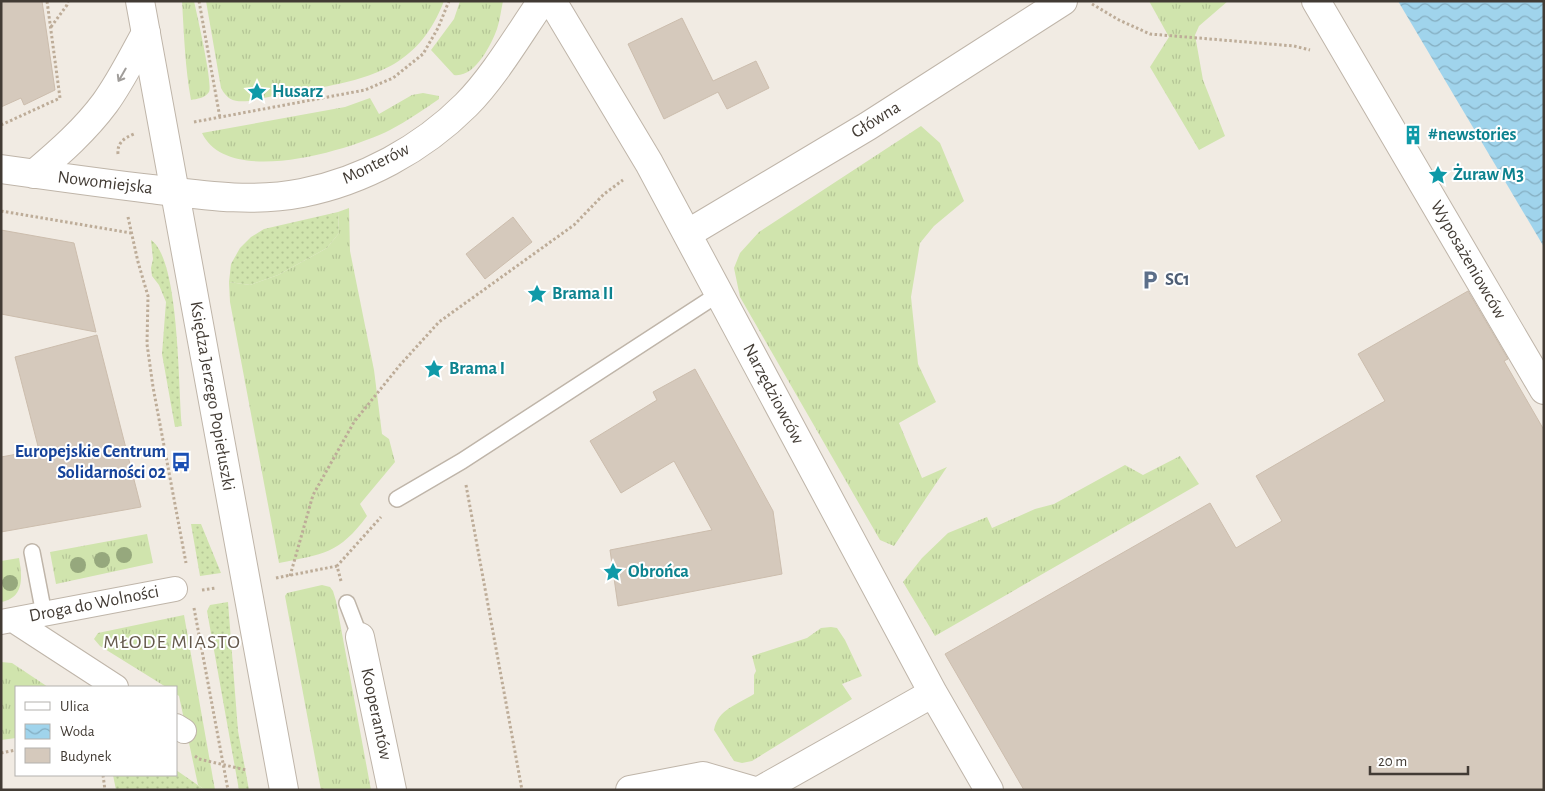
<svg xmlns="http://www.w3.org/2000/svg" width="1545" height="791" viewBox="0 0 1545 791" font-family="'Alegreya Sans',sans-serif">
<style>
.grass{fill:url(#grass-tufts)}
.garden{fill:url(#garden-dots)}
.water{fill:url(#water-waves)}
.building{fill:#d5c9bc;stroke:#ccbdad}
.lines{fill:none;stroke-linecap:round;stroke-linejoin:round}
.service-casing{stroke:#bfb5a9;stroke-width:18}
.pedestrian-casing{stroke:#bfb5a9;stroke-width:26}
.minor-casing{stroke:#bfb5a9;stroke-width:30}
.tertiary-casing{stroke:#bfb5a9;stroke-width:30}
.path{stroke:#bdac98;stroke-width:3;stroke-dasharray:2.5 2.5;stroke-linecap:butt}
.service{stroke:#fff;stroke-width:15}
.pedestrian{stroke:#fff;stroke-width:24}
.minor{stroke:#fff;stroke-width:28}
.tertiary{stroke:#fff;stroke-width:28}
.tree{fill:#96a87d}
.oneway{stroke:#a09d9a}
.labels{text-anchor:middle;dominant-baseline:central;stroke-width:4;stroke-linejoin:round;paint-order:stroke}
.culture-label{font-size:18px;font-weight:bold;fill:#0d838f;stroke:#fff;text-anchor:start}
.street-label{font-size:18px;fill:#423b34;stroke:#fff}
.service-label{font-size:18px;font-weight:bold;fill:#4e5e75;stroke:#fff;text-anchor:start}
.transit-label{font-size:18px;font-weight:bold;fill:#164399;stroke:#fff;text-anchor:end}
.quarter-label{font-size:20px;letter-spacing:1px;fill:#64584b;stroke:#fff}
</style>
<defs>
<pattern id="grass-tufts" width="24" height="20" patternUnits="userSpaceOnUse" patternTransform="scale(1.25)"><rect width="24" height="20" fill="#d0e4ad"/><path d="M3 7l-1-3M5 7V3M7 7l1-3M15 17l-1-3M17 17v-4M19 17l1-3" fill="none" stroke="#b4c495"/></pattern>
<pattern id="garden-dots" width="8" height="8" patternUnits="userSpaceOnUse" patternTransform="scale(1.25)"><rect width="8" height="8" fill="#d0e4ad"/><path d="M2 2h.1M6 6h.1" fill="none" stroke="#b4c495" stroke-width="1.8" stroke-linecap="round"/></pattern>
<pattern id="water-waves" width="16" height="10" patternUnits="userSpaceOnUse" patternTransform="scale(1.25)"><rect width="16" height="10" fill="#a0d4ec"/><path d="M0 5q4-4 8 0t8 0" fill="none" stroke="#84adc0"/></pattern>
</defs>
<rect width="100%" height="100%" fill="#f1ebe3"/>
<path class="grass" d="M182,1h12c3,14 19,83 15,91 -4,6 -12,7 -18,8 -6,-33 -7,-66 -9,-99z
M206,1h238c-24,62 -66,76 -126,87 -23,4 -46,8 -69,13 -14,1 -21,0 -28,-13z
M460,1h43c-2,9 -3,19 -6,28 -6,16 -22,49 -43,46l-23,-25 23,-31z
M1149,1h79l-29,25 -4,9 8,45 22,56 -26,14 -49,-83 19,-30z
M423,93l16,3v3c-16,11 -32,22 -49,31 -40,20 -162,58 -188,3l143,-26 25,-9 9,16 33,-19z
M921,126l19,17 24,58 -30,25 -14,17 -9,54 7,67 18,38 -37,21 23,55 25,-11 -53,79 -14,-6 -140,-243 -6,-29 6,-15 19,-21z
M349,208l1,43 24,119 8,64 7,5 6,23 -35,42 7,12c-28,38 -44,38 -88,47l-49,-261 -1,-20 21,3 28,-10 49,-27 12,-15 -1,-21z
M1180,456l19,28 -264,152 -32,-54 19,-24 26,-25 39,-16 5,11 43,-19 19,-5 71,-39 18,10z
M147,534l6,29 -97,21 -6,-32z
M19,558c3,18 6,40 -18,44v-41z
M322,585l8,2 3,4 3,10 35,189h-50l-36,-194 2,-3z
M184,615l31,175h-10l-7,-5 -19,-89 -3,-2v-7h-10l-66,-41 -6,-7 4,-6z
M831,627l6,1 8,12 17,36 -20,8 10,15 -100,62 -10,2 -8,-2 -20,-31c4,-21 23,-25 40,-36v-19l2,-4 -4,-15 55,-18 14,-10z
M1,662l11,1 36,24h-32v51l-15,2z"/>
<path class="garden" d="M338,212l1,21 -12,15 -49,27 -28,10 -21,-3 2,-18 9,-16 11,-11 13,-8z
M151,240c29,19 27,150 31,186l-7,1 -13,-73 4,-52 -7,-17 -7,-9 -1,-8 2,-9z
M191,524h10l20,49 -21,3z
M228,602l10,129 11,59h-10l-32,-179 3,-6z
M176,770l29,20h-89l-3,-15h63z"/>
<path class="water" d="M1398,1h146v246z"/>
<path class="building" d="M1,1h41l13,89 -31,15 -3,-7 -20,9z
M682,18l31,63 43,-20 13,27 -42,21 -9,-17 -54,27 -36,-75z
M513,217l19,25 -47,37 -19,-25z
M1,230l73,13 22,89 -95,-18z
M1468,291l40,68 -4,2 40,69v360h-520l-79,-136 265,-151 26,45 46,-27 -26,-45 129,-75 -27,-47z
M97,335l44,172 -140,25v-75l38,-7 -24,-93z
M695,369l78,142 9,63 -164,32 -8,-56 102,-20 -38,-69 -53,32 -31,-52 67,-41 -4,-8z"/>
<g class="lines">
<defs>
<path id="service" d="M397,499l65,-38 258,-168
M32,552l12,62
M347,603l13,34"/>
<path id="pedestrian" d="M13,620l103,67
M1,622l174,-33
M176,726l8,5"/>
<path id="minor" d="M552,1l97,162 284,530 56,97
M1316,1l228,389
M1,169c50,7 100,14 150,20 50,6 101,14 151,4 61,-12 120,-44 164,-88 28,-28 53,-71 76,-104
M34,174c26,-22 51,-44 71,-71 16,-22 28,-47 41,-70
M687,234l181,-108 195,-125
M360,637l32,153
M630,790l73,-14 48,14
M761,790l172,-97"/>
<path id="tertiary" d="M140,1l144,789"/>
</defs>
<use href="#service" class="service-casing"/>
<use href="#pedestrian" class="pedestrian-casing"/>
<use href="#minor" class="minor-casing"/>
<use href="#tertiary" class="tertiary-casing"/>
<path class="path" d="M199,1l21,117
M1092,4l27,16 31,14 144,12 16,4
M51,27l16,-22 1,-4
M194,122l171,-32 28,-12 30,-24 15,-26 11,-27
M1,125l59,-27 -13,-97
M118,154c-1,-11 6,-16 16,-20
M1,211l130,22
M128,217l10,45 10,34 -1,48 6,43 33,176
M466,485l56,305
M290,576l23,-81 41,-73 46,-57 39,-43 135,-97 30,-31 19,-14
M276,578l61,-12
M341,581l-4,-15 44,-49
M202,590l14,-2
M194,608l34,182
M1,753l15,-3
M195,756l4,3 47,11
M103,775l2,15
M321,789l2,1"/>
<use href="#service" class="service"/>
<use href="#pedestrian" class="pedestrian"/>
<use href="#minor" class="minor"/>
<use href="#tertiary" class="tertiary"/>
</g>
<g class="tree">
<circle cx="124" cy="555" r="8"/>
<circle cx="102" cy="560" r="8"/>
<circle cx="78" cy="565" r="8"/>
<circle cx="10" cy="583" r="8"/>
</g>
<defs><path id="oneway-shaft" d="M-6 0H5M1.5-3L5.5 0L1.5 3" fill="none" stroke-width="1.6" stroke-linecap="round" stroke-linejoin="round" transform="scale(1.25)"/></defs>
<use class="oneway" href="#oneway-shaft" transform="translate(122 75) rotate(120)"/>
<defs>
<symbol id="sight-bare" viewBox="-9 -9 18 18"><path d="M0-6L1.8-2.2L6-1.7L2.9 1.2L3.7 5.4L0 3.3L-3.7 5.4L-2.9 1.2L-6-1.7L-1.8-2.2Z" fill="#0f9aa8" stroke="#fff" stroke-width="2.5" paint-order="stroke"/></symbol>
<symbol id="building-bare" viewBox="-9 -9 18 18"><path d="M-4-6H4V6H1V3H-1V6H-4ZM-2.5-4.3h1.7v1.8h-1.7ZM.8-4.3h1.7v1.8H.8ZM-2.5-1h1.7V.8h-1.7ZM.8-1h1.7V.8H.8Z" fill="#0f9aa8" stroke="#fff" stroke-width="2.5" paint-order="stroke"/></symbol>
<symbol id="parking-bare" viewBox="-9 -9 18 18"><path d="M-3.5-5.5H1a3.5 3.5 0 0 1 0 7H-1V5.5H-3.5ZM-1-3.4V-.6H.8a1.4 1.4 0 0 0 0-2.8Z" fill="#5c6f8a" stroke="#fff" stroke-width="2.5" paint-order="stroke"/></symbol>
<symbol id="bus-bare" viewBox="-9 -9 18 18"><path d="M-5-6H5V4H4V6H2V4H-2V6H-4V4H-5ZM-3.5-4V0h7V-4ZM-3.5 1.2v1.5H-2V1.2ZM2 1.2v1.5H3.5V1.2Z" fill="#1a4fb4" stroke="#fff" stroke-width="2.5" paint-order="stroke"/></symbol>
</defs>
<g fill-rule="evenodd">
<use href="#sight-bare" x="243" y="78" width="28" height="28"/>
<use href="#building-bare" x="1399" y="121" width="28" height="28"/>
<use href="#sight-bare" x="1424" y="161" width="28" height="28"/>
<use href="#parking-bare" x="1136" y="266" width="28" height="28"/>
<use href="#sight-bare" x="523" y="280" width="28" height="28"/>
<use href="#sight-bare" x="420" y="355" width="28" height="28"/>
<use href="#bus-bare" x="167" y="448" width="28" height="28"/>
<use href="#sight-bare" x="599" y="558" width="28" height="28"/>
</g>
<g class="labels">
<g class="culture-label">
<text x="272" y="92">Husarz</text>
<text x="1428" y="135">#newstories</text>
<text x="1453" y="175">Żuraw M3</text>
<text x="552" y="294">Brama II</text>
<text x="449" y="369">Brama I</text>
<text x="628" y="572">Obrońca</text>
</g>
<g class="street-label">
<text transform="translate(876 120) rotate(-32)">Główna</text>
<text transform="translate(376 164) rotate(-26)">Monterów</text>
<text transform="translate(105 183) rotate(7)">Nowomiejska</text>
<text transform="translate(1468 260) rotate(60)">Wyposażeniowców</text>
<text transform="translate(773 394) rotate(62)">Narzędziowców</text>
<text transform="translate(212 396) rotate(80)">Księdza Jerzego Popiełuszki</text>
<text transform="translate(94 604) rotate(-11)">Droga do Wolności</text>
<text transform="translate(376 714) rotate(78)">Kooperantów</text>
</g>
<g class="service-label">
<text x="1165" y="280">SC1</text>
</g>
<g class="transit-label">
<text x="166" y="452">Europejskie Centrum<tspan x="166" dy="21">Solidarności 02</tspan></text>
</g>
<g class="quarter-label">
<text x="172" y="642">MŁODE MIASTO</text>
</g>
</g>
<rect width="1545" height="791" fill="none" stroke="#423b34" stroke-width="5"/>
<rect x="15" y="686" width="162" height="90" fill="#ffffff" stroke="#b3b1ae"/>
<rect x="25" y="702" width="25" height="8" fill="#ffffff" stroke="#b3b1ae"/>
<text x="60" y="711" font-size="15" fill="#423b34">Ulica</text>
<rect x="25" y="724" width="25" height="15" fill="url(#water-waves)" stroke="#b3b1ae"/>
<text x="60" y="736" font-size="15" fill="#423b34">Woda</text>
<rect x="25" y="748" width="25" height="15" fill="#d5c9bc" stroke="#b3b1ae"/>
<text x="60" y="761" font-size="15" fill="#423b34">Budynek</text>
<path d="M1370 766v8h98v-8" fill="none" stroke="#423b34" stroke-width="2.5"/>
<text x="1378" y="766" font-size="15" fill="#423b34" stroke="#ffffff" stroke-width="4" paint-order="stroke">20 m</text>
</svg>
